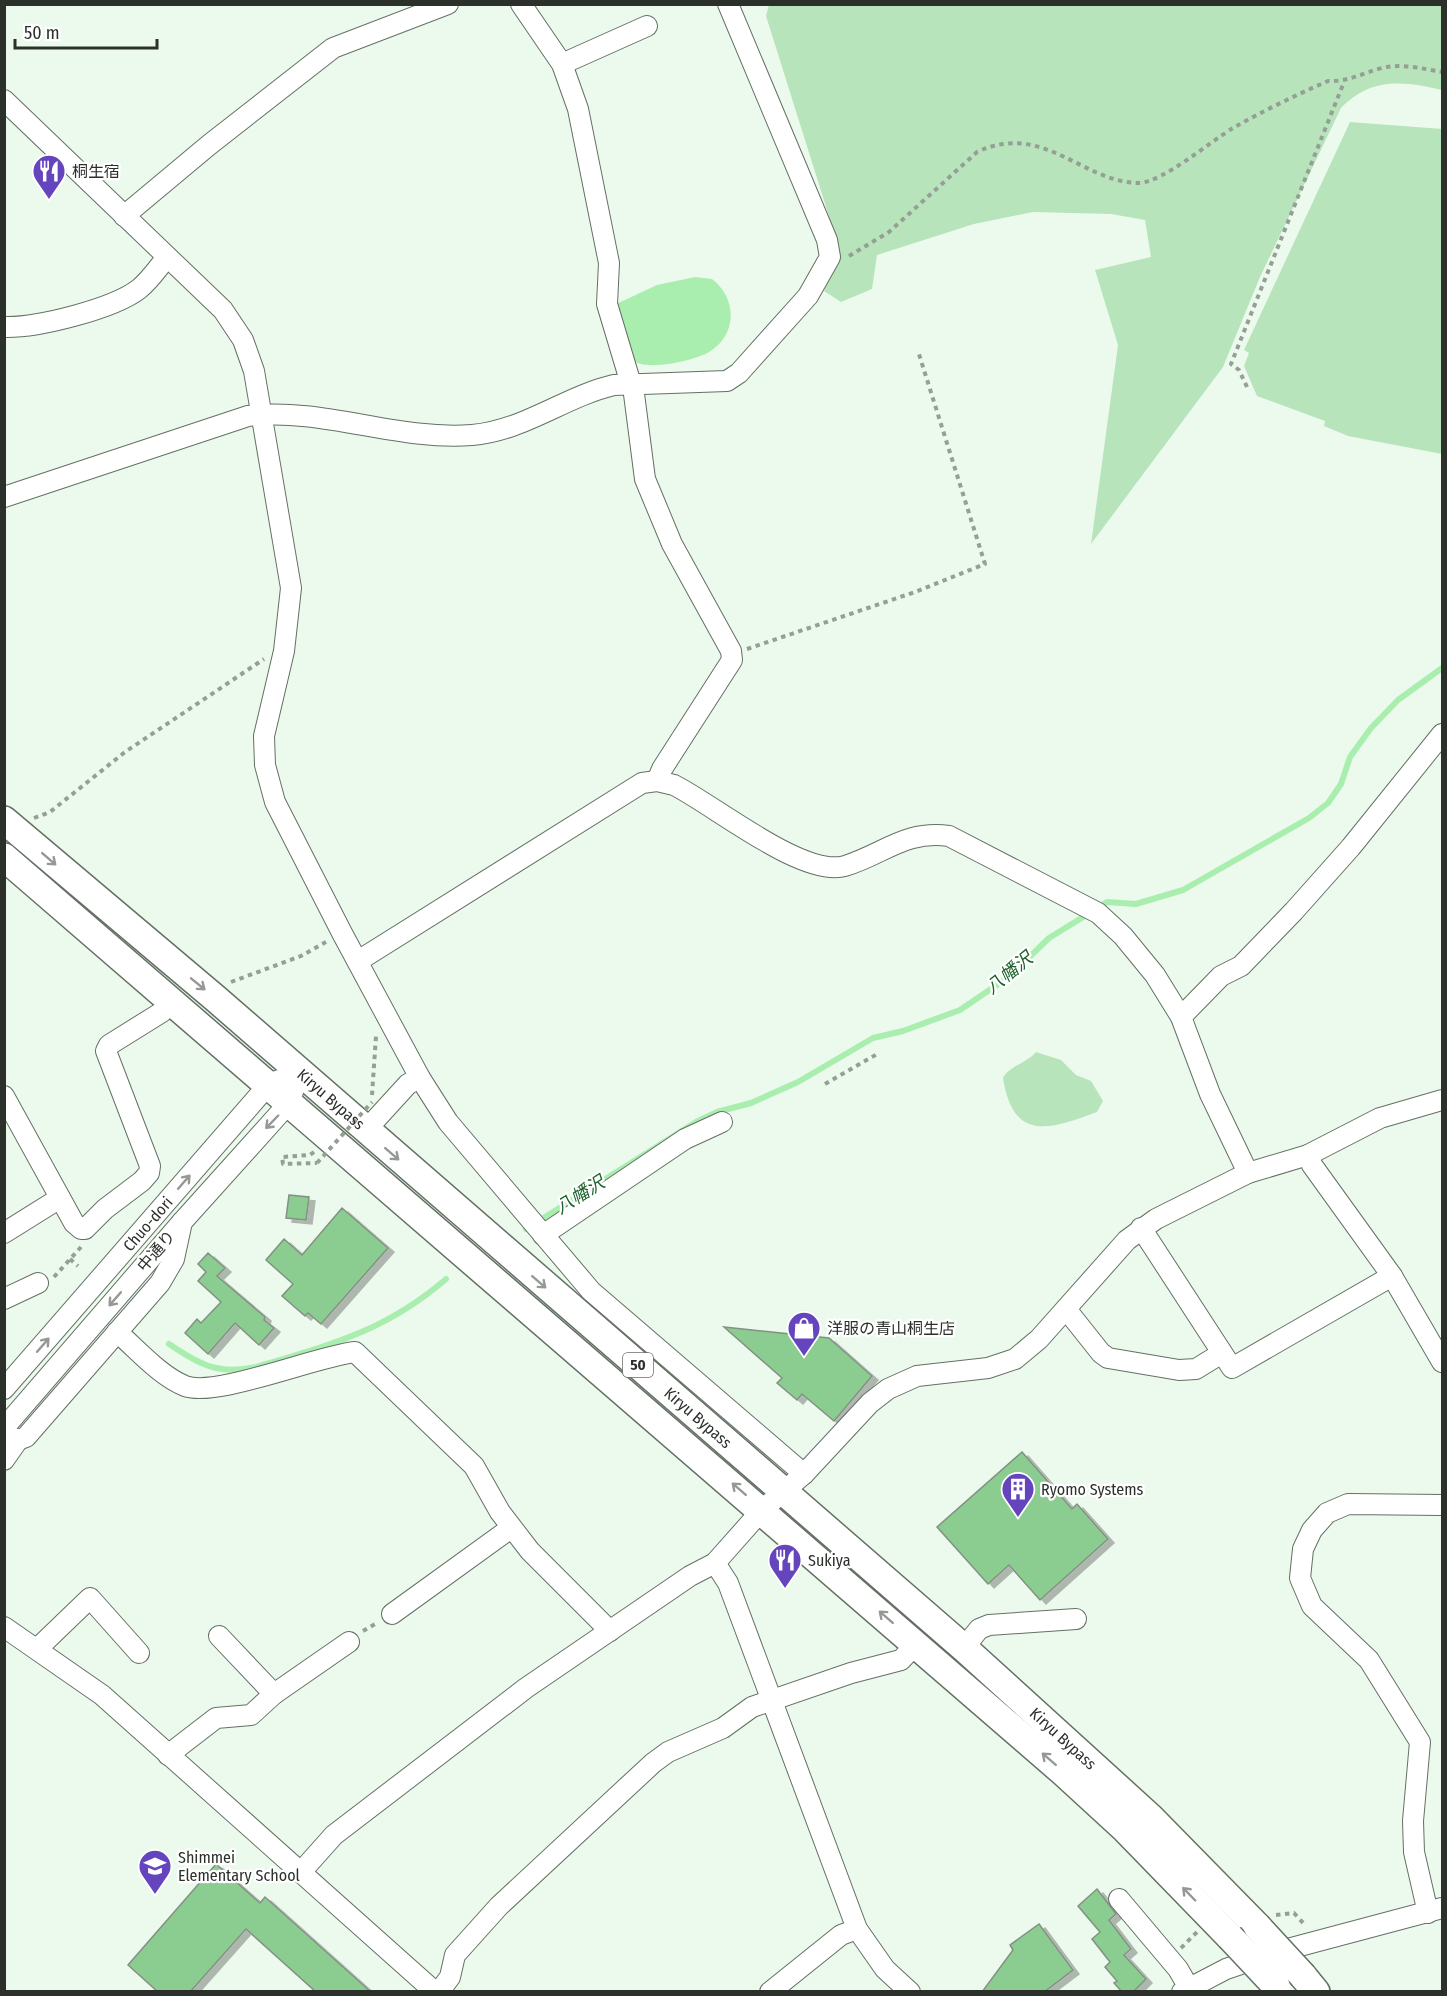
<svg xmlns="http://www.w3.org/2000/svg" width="1447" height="1996" viewBox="0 0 1447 1996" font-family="'Fira Sans Condensed','Noto Sans JP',sans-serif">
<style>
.green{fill:#b8e4bb}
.water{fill:#aaeeaf}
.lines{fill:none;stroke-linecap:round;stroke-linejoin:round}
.stream{stroke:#aaeeaf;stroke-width:6}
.building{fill:#8bcd90;stroke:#849084;stroke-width:1.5;filter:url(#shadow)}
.minor-casing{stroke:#647064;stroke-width:22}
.highway-casing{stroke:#647064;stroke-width:30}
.path{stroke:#959f96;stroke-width:4;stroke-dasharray:4.5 4.5;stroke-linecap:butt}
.minor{stroke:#fff;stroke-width:20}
.highway{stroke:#fff;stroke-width:27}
.highway-bridge-casing{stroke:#647064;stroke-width:30;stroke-linecap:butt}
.path-bridge{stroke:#959f96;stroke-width:4;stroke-dasharray:4.5 4.5;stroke-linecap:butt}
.highway-bridge{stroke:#fff;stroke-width:27}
.oneway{stroke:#959895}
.labels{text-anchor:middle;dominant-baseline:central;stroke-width:4.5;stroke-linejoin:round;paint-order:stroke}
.shield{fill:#fff;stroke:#6b6e6b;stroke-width:1.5}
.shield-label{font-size:15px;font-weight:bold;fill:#2b302b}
.poi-label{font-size:16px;fill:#2b302b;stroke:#fff;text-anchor:start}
.street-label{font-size:16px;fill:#2b302b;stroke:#fff}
.water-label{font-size:18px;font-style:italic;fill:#1c6129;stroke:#fff}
</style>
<defs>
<filter id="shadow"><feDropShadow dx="6" dy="4" stdDeviation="0" flood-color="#0004"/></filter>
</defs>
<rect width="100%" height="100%" fill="#ecfaed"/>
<path class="green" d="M769,4l673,1v85c-39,-9 -71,-13 -101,18l-81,169 -37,90 -132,177 27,-199 -23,-75 56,-13 -6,-37 -34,-6 -78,-2 -59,12 -97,31 -5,34 -31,13 -17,-11 14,-46 -72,-229z
M1350,122l92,7v325l-94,-18 -24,-10 1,-5 -68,-25 -13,-30 5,-13 -5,-3z
M1036,1052l25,8 15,15 15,6 12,20 -6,11c-48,18 -84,30 -94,-34 6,-12 24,-15 33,-26z"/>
<path class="water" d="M695,277l17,2c25,19 26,56 -3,73 -15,9 -62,19 -75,9l-20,-56 43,-20z"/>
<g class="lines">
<path class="stream" d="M1097,908l10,-6 29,2 47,-14 126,-72 19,-15 13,-19 9,-27 21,-29 27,-28 44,-32
M526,1229l170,-107 21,-10 34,-9 47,-21 75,-44 30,-7 57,-21 50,-34 39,-38 39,-24
M169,1344c31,21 49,31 87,23 74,-22 130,-36 190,-88"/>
</g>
<path class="building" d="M289,1195l20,2 -3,23 -20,-2z
M342,1208l46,40 -67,76 -13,-11 -3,3 -23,-20 11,-12 -27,-24 18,-21 18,16z
M208,1253l17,15 -8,8 48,41 -1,3 10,8 -15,17 -24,-22 -27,31 -23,-21 12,-14 4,4 20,-21 -23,-21 8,-9 -8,-8z
M724,1327l105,11 43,38 -38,45 -32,-27 -5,6 -20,-17 5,-5z
M1022,1452l50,57 5,-5 31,35 -68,61 -31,-35 -21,19 -51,-57z
M216,1864l44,39 5,-6 106,95h-55l-70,-63 -56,63h-32l-30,-27z
M1097,1889l19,25 -7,6 22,29 -7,6 22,24 -13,13h-11l-8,-9 3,-2 -12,-14 5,-5 -18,-23 8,-7 -22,-26z
M1039,1924l34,46 -29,22h-62l31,-42 -3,-5z"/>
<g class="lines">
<defs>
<g id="minor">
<path d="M521,4l41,60 16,45 31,154 -2,41 27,90 11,85 27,65 59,107 1,9 -70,109 -5,12"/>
<path d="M562,64l85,-38"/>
<path d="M4,100l219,210 20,30 11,31 37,217 -7,63 -20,85 1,29 10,37 67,131 78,145 28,44 143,169 213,183"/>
<path d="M124,216l85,-71 124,-97 115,-44"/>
<path d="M4,327c33,1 109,-18 135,-38 11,-9 19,-21 28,-32"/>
<path d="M4,497l244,-81c75,-9 149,25 224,19 51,-4 94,-39 142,-50l113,-4 12,-8 69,-77 22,-39 -3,-17 -99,-236"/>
<path d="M358,961l284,-178 15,-2 17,4c40,20 129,93 171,81 39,-12 60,-36 104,-30l149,77 25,23 32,39 26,42 29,77 38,79"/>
<path d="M1181,1017l40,-41 20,-10 53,-55 57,-64 91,-113"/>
<path d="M4,1096l70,127 7,6h4l20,-20 37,-28 7,-8 1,-7 -44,-115 3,-6 53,-33 9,-11"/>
<path d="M366,1130l42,-46 12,-6"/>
<path d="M1308,1155l4,10 80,111 50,86"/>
<path d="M1141,1228l91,140 160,-92"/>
<path d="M4,1233l56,-35"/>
<path d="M543,1235l142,-96 37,-17"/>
<path d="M4,1299l34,-16"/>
<path d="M1066,1309l35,44 7,5 71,12 17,-1 26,-16"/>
<path d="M117,1332c20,17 43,44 68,54 30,12 132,-30 170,-34l119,114 26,46 30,39 80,80"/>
<path id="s1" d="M4,1389l265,-305 10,-4"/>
<path d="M4,1428l178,-206 107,-119 11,-31"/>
<path d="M4,1434l14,6 8,-3 134,-154 14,-24 8,-37"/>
<path d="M4,1460l14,-20"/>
<path d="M715,1563l13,20 129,346 28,40 25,23"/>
<path d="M392,1614l119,-86"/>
<path d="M4,1627l98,68 333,297"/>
<path d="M219,1636l55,58"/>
<path d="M964,1648l15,-19 10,-4 87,-6"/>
<path d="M37,1649l53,-51 49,55"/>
<path d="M168,1755l48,-37 35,-3 23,-21 75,-52"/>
<path d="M301,1872l33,-37 192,-147 164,-112 25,-13 47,-53 42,-36 66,-71 18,-14 29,-13 71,-8 27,-9 24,-20 88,-99 29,-21 92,-46 60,-18 72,-37 62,-18"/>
<path d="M1119,1899l59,70 11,19"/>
<path d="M1428,1913l-14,-61 -1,-31 7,-79 -51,-82 -57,-54 -12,-28 3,-29 9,-19 15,-17 21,-9 94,1"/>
<path d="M439,1992l11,-15 5,-22 44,-49 154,-143 15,-11 55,-24 29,-21 99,-34 50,-13 15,-16"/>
<path d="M770,1992l71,-57 16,-6"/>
<path d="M1182,1992l44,-23 47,-16 169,-45"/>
</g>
<g id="highway">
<path id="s2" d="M4,820l211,178 749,650 186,169 107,109"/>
<path d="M4,857l1060,916 61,56 105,108"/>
<path d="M1303,1976l13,16"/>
</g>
</defs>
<use href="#minor" class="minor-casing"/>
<use href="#highway" class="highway-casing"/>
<path class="path" d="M849,256l40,-24 88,-80c66,-31 105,30 161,31 24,0 73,-42 95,-55 30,-17 63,-33 95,-47 20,1 34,-8 54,-13 19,-5 42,1 60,4
M1247,387l-8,-17 -8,-6 113,-282
M747,649l168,-57 70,-28 -67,-213
M34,818l16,-6 75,-60 139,-93
M231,982l70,-26 25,-14
M825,1084l54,-31
M372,1095l4,-59
M314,1152l-4,3 -28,2 1,7 34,-1
M70,1259l8,7
M54,1277l27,-30
M363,1631l14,-8
M1276,1915l18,-2 11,12
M1181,1948l16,-16"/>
<use href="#minor" class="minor"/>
<use href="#highway" class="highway"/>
<defs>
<path id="highway-bridge" d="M1257,1926l46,50
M1230,1937l46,49"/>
</defs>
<use href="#highway-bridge" class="highway-bridge-casing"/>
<path class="path-bridge" d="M317,1163l55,-61"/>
<use href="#highway-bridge" class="highway-bridge"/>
</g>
<defs><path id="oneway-shaft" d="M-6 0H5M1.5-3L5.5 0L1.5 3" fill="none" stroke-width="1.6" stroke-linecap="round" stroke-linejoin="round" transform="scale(1.5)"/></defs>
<g class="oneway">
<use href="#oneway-shaft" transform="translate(49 859) rotate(41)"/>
<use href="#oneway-shaft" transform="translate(198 984) rotate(39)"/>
<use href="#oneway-shaft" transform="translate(272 1122) rotate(134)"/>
<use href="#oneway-shaft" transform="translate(392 1154) rotate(41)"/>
<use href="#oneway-shaft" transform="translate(184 1182) rotate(-49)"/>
<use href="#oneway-shaft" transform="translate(539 1282) rotate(41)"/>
<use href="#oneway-shaft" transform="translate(115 1299) rotate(131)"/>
<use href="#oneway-shaft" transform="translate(43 1345) rotate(-49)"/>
<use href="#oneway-shaft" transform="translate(739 1489) rotate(-139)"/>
<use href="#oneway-shaft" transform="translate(886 1617) rotate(-139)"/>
<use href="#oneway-shaft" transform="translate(1049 1759) rotate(-139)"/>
<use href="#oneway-shaft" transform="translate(1189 1894) rotate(-134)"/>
</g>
<defs>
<symbol id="restaurant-pin" viewBox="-11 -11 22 30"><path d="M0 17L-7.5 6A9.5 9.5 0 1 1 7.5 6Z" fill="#6445bd" stroke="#fff"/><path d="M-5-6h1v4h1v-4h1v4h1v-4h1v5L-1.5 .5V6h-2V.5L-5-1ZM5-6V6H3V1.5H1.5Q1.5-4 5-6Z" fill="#fff"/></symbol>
<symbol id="shop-pin" viewBox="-11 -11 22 30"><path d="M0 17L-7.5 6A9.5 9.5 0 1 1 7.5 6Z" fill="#6445bd" stroke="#fff"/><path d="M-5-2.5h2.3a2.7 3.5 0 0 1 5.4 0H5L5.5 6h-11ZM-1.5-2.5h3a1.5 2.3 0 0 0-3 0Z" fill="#fff"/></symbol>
<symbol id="building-pin" viewBox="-11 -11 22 30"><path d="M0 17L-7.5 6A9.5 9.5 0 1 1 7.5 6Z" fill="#6445bd" stroke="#fff"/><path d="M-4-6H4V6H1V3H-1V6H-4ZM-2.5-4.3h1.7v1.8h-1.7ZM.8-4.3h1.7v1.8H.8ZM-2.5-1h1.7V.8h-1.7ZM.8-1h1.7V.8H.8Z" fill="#fff"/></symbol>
<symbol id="school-pin" viewBox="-11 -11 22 30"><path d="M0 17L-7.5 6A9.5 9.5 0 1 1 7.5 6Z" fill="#6445bd" stroke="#fff"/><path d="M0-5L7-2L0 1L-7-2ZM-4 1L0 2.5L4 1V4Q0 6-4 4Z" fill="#fff"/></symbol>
</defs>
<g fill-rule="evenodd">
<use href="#restaurant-pin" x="30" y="152" width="38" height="52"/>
<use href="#shop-pin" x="785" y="1309" width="38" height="52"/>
<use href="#building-pin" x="999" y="1470" width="38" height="52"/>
<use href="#restaurant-pin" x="766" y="1541" width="38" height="52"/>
<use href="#school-pin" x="136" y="1847" width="38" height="52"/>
</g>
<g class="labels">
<rect class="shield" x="623" y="1353" width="30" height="24" rx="4.5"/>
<g class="shield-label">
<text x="638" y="1365">50</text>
</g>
<g class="poi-label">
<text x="72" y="171">桐生宿</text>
<text x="827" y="1328">洋服の青山桐生店</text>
<text x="1041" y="1489">Ryomo Systems</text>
<text x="808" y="1560">Sukiya</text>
<text x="178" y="1857">Shimmei<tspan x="178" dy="18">Elementary School</tspan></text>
</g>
<g class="street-label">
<text stroke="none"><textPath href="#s2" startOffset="430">Kiryu Bypass</textPath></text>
<text stroke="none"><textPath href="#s1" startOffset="219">Chuo-dori</textPath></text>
<text transform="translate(156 1251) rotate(-49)">中通り</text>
<text stroke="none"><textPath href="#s2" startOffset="916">Kiryu Bypass</textPath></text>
<text stroke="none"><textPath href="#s2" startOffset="1402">Kiryu Bypass</textPath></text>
</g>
<g class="water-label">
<text transform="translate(1009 973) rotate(-39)">八幡沢</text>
<text transform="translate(580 1195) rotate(-32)">八幡沢</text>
</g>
</g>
<rect width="1447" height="1996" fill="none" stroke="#2b302b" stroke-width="12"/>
<path d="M15 39v9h142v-9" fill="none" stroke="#2b302b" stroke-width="3"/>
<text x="24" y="39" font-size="18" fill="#2b302b" stroke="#ffffff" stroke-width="4.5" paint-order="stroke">50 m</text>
</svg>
